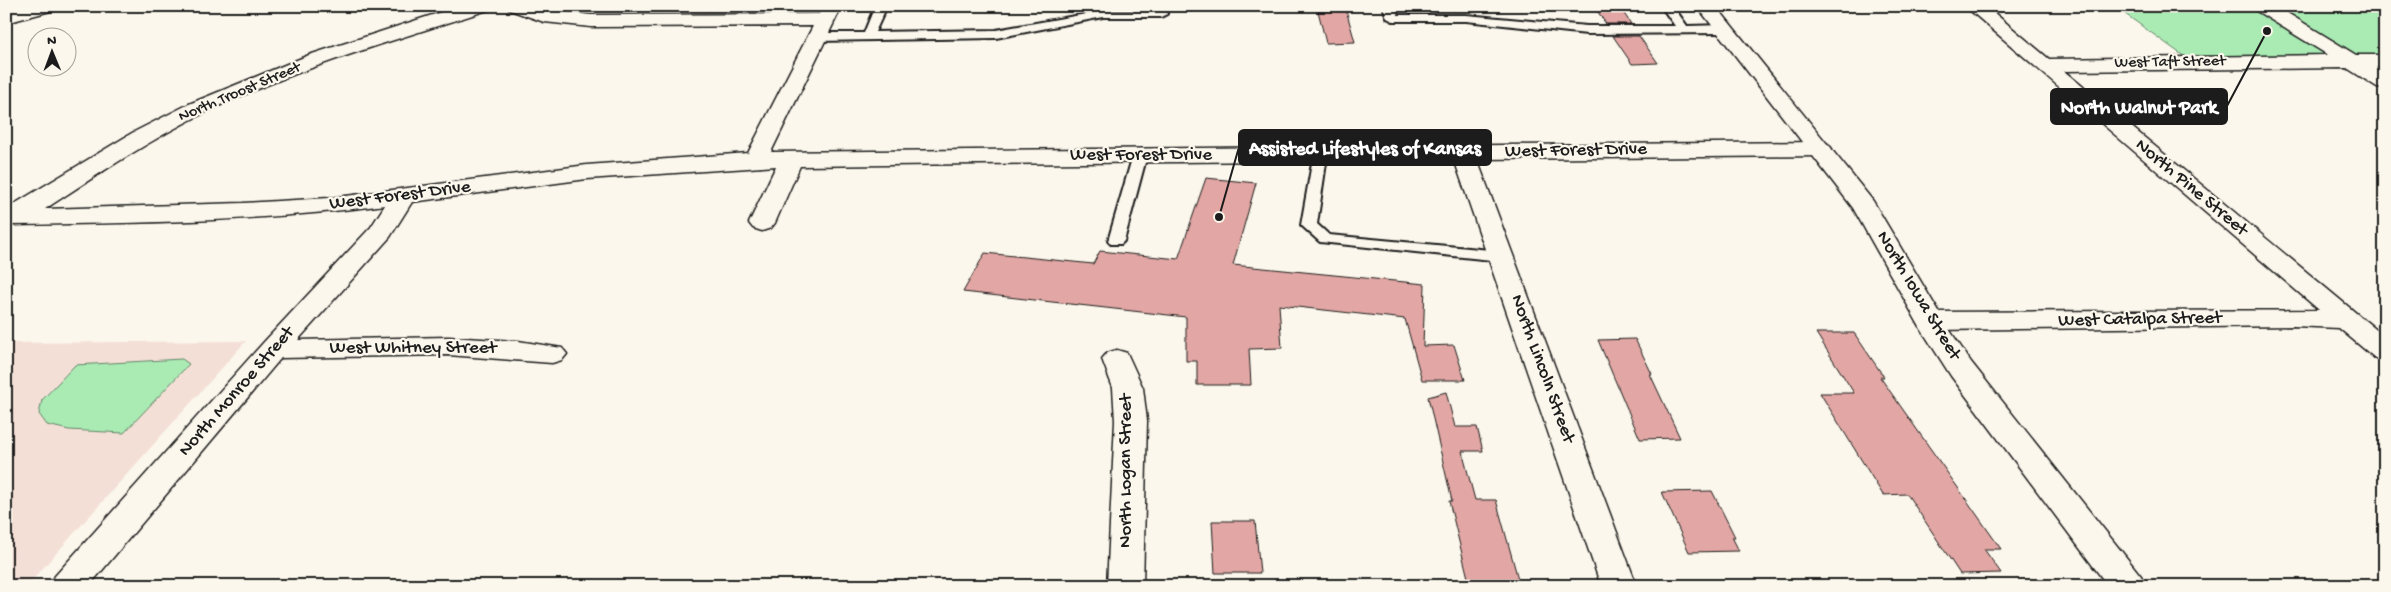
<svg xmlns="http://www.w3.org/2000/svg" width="2391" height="592" viewBox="0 0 2391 592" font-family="'Gochi Hand',sans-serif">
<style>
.built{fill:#f4dfd6}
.green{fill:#aaebb4;stroke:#638468}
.building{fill:#e2a7a4;stroke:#1c1c1c}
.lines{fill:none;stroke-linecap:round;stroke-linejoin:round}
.service-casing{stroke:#1c1c1c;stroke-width:4}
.minor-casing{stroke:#1c1c1c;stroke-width:3}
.tertiary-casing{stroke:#1c1c1c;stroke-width:3}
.service{fill:#fbf7ec;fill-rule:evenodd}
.minor{fill:#fbf7ec;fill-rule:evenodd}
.tertiary{fill:#fbf7ec;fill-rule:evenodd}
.labels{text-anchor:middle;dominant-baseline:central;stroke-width:4.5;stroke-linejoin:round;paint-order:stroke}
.far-street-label{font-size:16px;fill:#1c1c1c;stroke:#fbf7ec}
.street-label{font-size:19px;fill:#1c1c1c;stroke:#fbf7ec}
.leader{fill:none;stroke:#1c1c1c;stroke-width:2}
.callout-dot{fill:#1c1c1c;stroke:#fbf7ec;stroke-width:2}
.callout{fill:#1c1c1c;stroke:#1c1c1c;stroke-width:2}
.callout-label{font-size:20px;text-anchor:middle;font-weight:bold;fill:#fff}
</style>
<rect width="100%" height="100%" fill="#fbf7ec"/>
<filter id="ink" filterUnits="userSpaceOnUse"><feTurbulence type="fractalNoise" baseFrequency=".02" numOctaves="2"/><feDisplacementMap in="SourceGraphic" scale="10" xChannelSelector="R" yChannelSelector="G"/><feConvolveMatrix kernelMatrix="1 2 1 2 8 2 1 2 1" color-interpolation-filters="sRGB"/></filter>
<g filter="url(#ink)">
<path class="built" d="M246,341l-219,245h-21v-243z"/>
<path class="green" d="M2114,6h271v49l-200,2z
M182,359l7,5 -65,69 -55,-3 -22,-5 -8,-11 3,-14 33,-35z"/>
<path class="building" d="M1594,6h25l12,18h-25z
M1346,10l9,32 -29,1 -8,-32z
M1613,36h26l19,27 -26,1z
M1206,178l50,5 -23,82 192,19 -2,62 31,-1 11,35h-43l-17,-61 -126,-14 3,43 -33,1 2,36h-54v-24h-11v-44l-223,-25 22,-39 108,11 7,-13 78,8z
M1816,333h38l30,44h-4l121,172h-17l17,24 -41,1 -53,-80 -24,1 -63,-102h34z
M1635,339l17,35h-2l30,64 -40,1 -42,-99z
M1446,392l9,35h22l6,24h-21l13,49h21l24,86h-50l-21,-85h3l-24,-104z
M1712,491l23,46h-3l7,14 -50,1 -27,-60z
M1212,521h43l5,52h-45z"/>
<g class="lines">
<defs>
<path id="service" d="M875,6h12l-12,26 121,-2 107,-19h52v-5h12v8l-6,3h-58l-107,21 -179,3 -6,-4 6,-4h47z
M1383,6h12l3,9h68l121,11h88l-14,-20h12l14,20 38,-1 6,4 -6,4 -138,1 -121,-13h-73l-6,-3z
M1317,150l7,4 2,9 -9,61 12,11 172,16 8,5 -8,5 -181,-19 -19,-17 11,-62 -2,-9z
M1140,151l7,4 -23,86 -3,3h-10l-3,-3 25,-86z"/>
<path id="minor" d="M24,6h32l-2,4 -48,13v-12z
M460,6h30l-2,4c-96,31 -194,59 -284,103 -56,28 -107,62 -159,96l198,-6 87,-5 257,-33 161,-12 65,-127 -222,1 -47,-5 -34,-12 -2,-4h28l11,4 44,5 228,-1 4,-8h19l-71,146 1049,-10 8,2 4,5 -4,5 -8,2 -343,3 160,427h-36l-147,-427 -654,7 -25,57 -4,5 -9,3 -9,-3 -4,-5 27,-57 -189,13 -175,23 -22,35 -92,103 150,-3 70,4 44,7 5,6 -5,6 -10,3 -104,-8 -167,3 -192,228h-39l5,-10 208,-233 108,-116 14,-22c-125,17 -252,18 -379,20v-16l126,-76 57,-29 120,-49z
M1965,6h21l63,53 279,-4 -73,-45 -2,-4h23l80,49h29v12h-9l9,6v15l-8,-1 -30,-19 -283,3 321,266v24l-10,-3 -36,-30 -46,-2 -361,4 -10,-3 -4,-6 4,-6 10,-3 387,-2z
M1117,350l10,3 16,35 4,33 -4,165h-36l8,-165 -2,-33 -11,-29 5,-6z"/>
<path id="tertiary" d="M1697,6h19l157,195 76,128 22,33 170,214 5,10h-38l-157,-210 -30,-47 -68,-121z"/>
</defs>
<use href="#service" class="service-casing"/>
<use href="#minor" class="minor-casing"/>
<use href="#tertiary" class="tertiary-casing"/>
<use href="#service" class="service"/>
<use href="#minor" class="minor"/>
<use href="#tertiary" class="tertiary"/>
</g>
</g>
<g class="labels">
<g class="far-street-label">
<text transform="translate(2170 63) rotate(-1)">West Taft Street</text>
<text transform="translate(240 93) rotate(-23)">North Troost Street</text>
</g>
<g class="street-label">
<text transform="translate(1576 151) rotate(-1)">West Forest Drive</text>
<text x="1141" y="155">West Forest Drive</text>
<text transform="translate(2191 188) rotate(40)">North Pine Street</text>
<text transform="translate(400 196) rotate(-7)">West Forest Drive</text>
<text transform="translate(1918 296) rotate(59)">North Iowa Street</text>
<text transform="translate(2140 320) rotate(-1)">West Catalpa Street</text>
<text x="413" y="348">West Whitney Street</text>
<text transform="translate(1542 369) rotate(70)">North Lincoln Street</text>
<text transform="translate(237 392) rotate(-49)">North Monroe Street</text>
<text transform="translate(1126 471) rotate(-90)">North Logan Street</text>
</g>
</g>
<path class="leader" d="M2267 31L2227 106M1219 217L1239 147"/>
<g class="callout-dot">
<circle cx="2267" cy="31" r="5"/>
<circle cx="1219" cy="217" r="5"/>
</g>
<g class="callout">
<rect x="2051" y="89" width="176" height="35" rx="5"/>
<rect x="1239" y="130" width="252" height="35" rx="5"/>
</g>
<g class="callout-label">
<text x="2139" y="113">North Walnut Park</text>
<text x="1365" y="154">Assisted Lifestyles of Kansas</text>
</g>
<rect width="2391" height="592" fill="none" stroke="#fbf7ec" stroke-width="25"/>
<rect x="12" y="12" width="2366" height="567" fill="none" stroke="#1c1c1c" stroke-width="2" filter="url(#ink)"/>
<g transform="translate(52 52) rotate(359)"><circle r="24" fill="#fbf7ec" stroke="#a29f99"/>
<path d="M0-4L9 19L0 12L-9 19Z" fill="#1c1c1c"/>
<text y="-8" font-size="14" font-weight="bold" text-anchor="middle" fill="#1c1c1c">N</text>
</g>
</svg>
